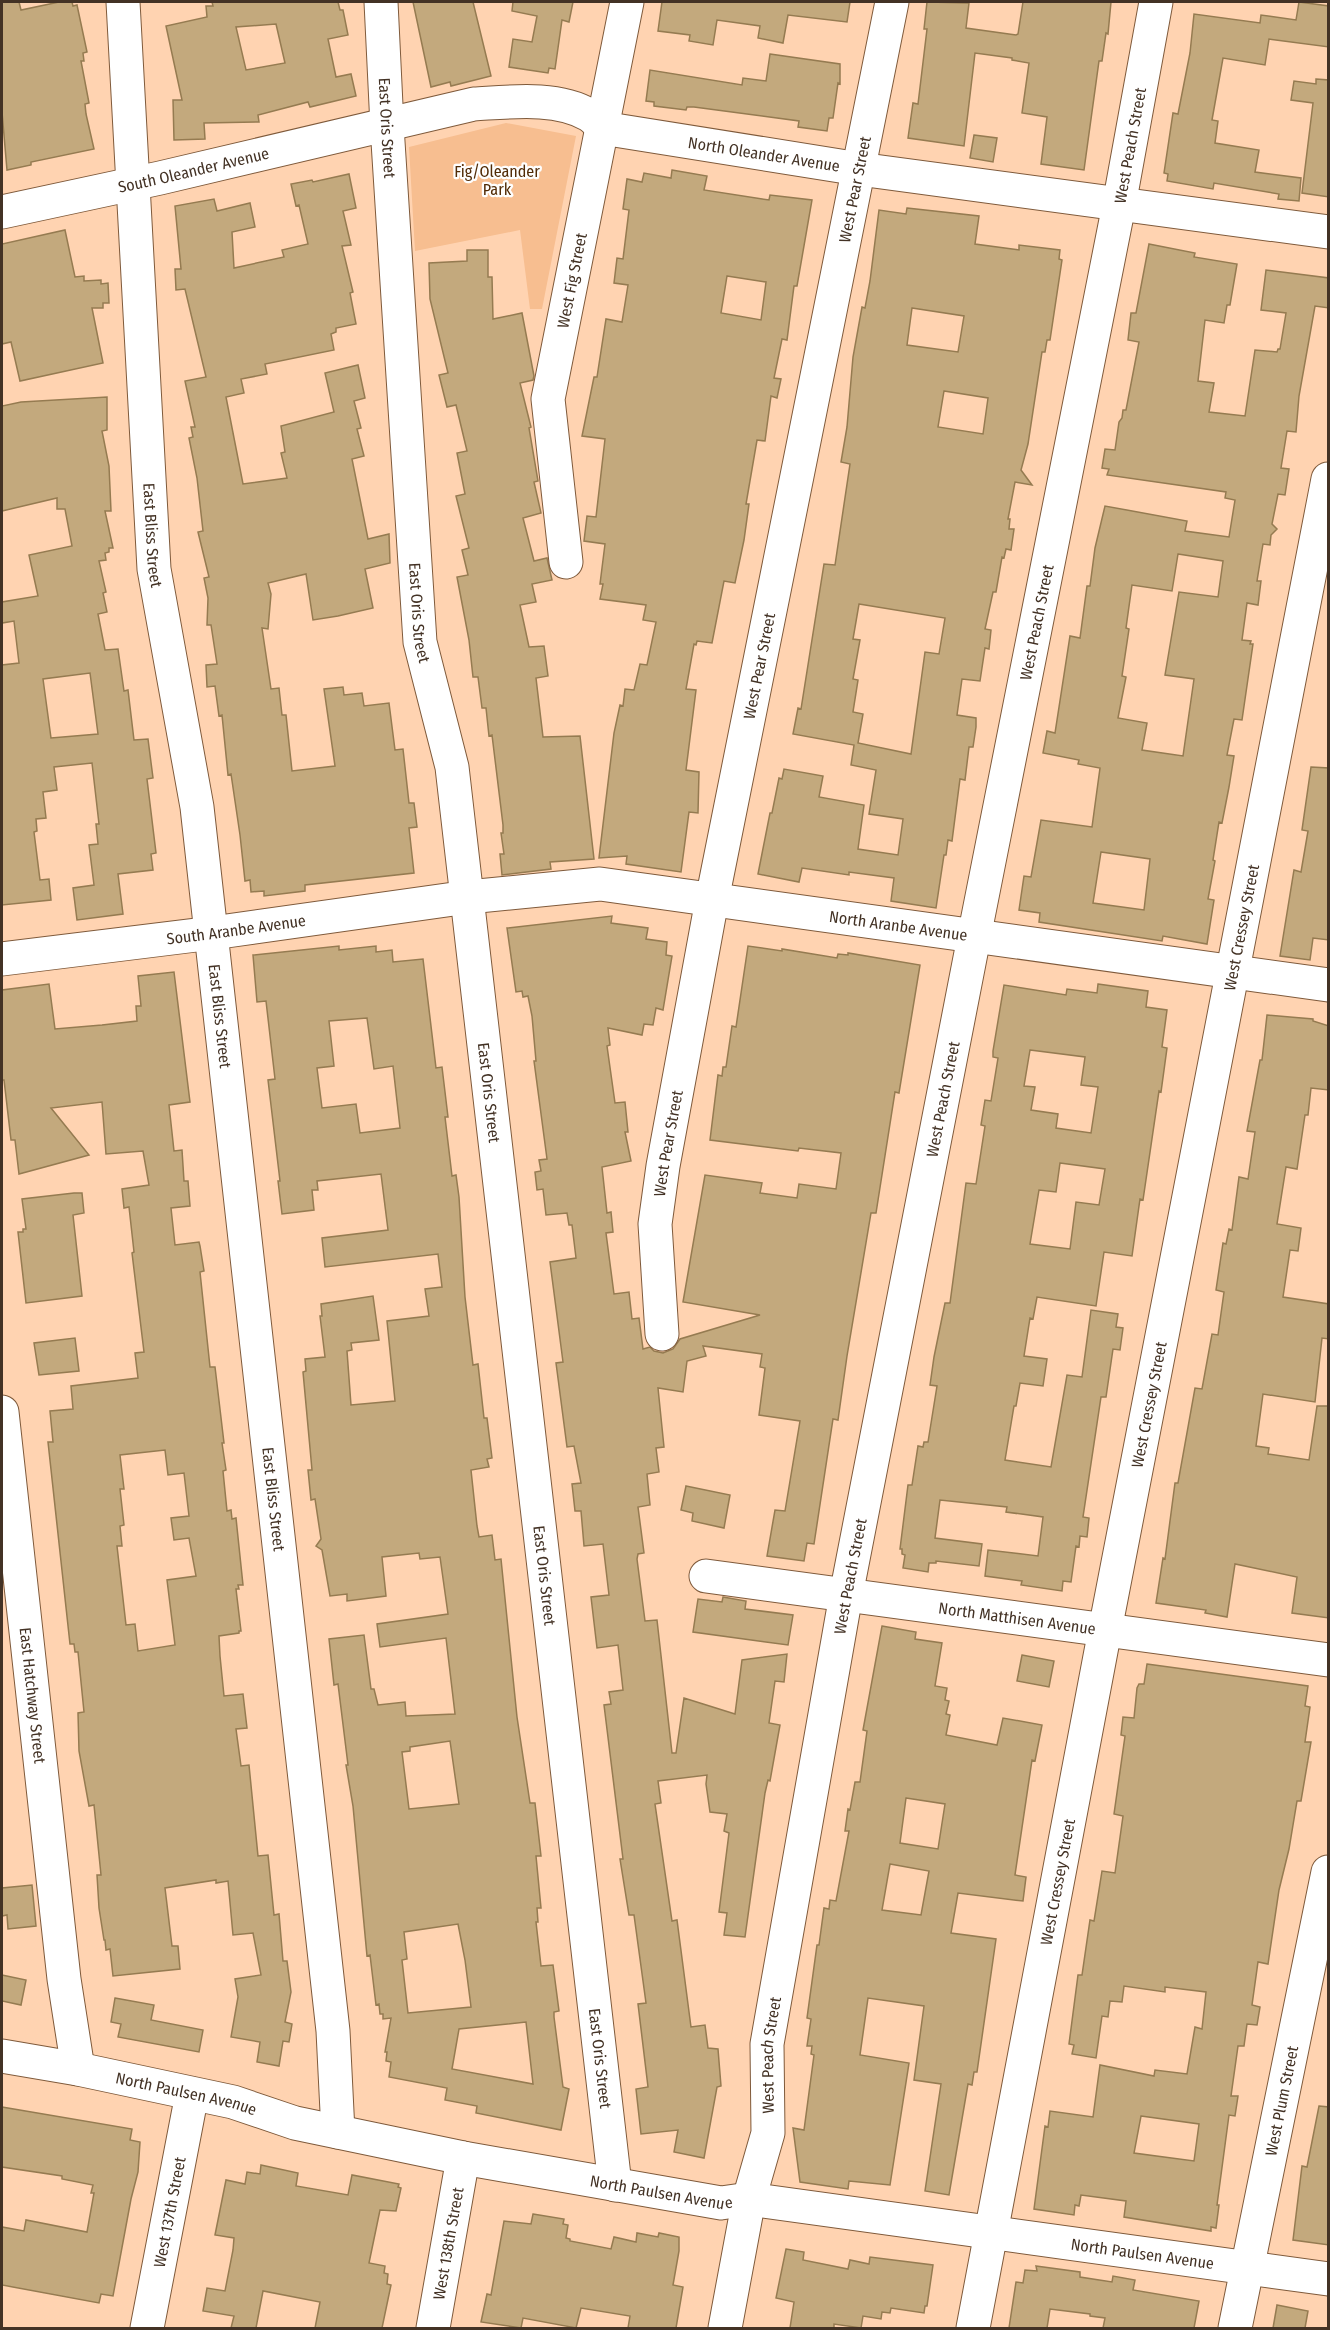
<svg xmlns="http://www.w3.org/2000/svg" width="1330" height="2330" viewBox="0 0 1330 2330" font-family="'Fira Sans Condensed',sans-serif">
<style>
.green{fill:#f7be90}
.building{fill:#c3a97d;stroke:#957b51;stroke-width:1.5;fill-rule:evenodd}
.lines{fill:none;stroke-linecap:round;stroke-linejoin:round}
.minor-casing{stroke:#7f5a3b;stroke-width:35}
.minor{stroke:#fff;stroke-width:33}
.labels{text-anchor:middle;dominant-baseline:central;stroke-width:4.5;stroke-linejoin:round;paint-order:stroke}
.street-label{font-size:16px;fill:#433225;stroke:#fefefe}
.park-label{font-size:16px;fill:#512b06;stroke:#fefefe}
</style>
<rect width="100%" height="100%" fill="#ffd3b1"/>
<path class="green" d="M506,123l70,13 -34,173h-12l-10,-79 -105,21 -6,-104z"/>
<path class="building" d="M2,2h17l2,8 38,-8h13l1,4 4,-1 10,47 -4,1 1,8h-3l8,42 -4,1 1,10 8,35 -63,13v3l-24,5 -5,-58z
M212,2h126l2,8h3l5,25 -20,4 8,38 15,-3 5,22 -46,11 -2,-5 -50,13 1,7 -55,1 1,16 -31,1 -1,-40h9l-16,-74 41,-9 -1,-11h7zM276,24l9,39 -39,7 -10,-43z
M413,2h60l18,74 -40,10 -1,-4 -19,5z
M513,2h60l-4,20 -7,-2 -7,49 -6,-1 -1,5 -39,-6 4,-28 19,3 5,-26 -25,-5z
M662,2h188l-3,20 -59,-7 -5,28 -25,-5 2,-12 -43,-6 -4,25 -24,-4 1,-6 -32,-4z
M927,2l42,1 -3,25 50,7 2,-1 5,-32h88l-3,32 -2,-1 -4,28h-3l-15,109 -43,-6 6,-47 -25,-4 7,-50 -17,-3v-2l-37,-5 -11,93 -56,-8 5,-35 5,1 9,-75h-3z
M1299,2l30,4v41l-60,-8 -4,26 -42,-7 -11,62 6,1 -3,22 44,7 -4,22 46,6 -2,23 -21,-2 1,-5 -65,-11 -1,6 -46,-8 1,-7 -4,-1 9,-60 5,1 12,-61 4,-39 66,9 1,-8 35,5z
M770,54l70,10v20l-2,-1 -5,35h-4l-2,13 -29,-4 1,-6 -105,-14h-7l-1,3 -32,-4v-4l-8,-1 4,-31 92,15 1,-7 23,3z
M1316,79l13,1v117l-27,-4 11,-90 -22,-3 3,-19 22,3z
M974,135l23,3 -4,24 -23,-4z
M672,170l35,6 -3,14 65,10 1,-5 42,5 -15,86h-3l-7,54 -5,-1 -8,39 7,1 -4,19 -6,-2 -6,45 -8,-1 -11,64h3l-5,36 -9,43 -11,-2 -12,62 -15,-2 -1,4 -2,-1 -8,45 10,1 -10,80 13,2 -1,41 -9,-1 -8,60 -55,-8 1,-8 -28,2 15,-125 6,-28 3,1 2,-17 9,1 6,-26 7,1 9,-43 -13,-2 3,-15 -46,-6 3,-15h-3l5,-40 -21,-3 3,-25 9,1 9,-78 -23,-3 12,-59h3l9,-58 16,3 6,-37 -14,-2 3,-25 6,1 6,-49 -6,-1 4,-30 15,3 2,-9 27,5zM727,276l39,6 -5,38 -40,-7z
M349,174l7,34 -13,3 8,34 -9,1 11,46 -3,1 6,31 -20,4v4l-5,2 3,16 -69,14 2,10 -26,5 3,14 -18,4 17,87 44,-6 -6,-25 4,-1 -4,-26 53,-14 -9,-39 33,-8 7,33 -11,3 7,27 -4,1 7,27 -12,3 16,80 21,-5 1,29 -25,6 8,39 -35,8 -25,4 -7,-46 -38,9 3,11 -3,35 -6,-1 9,61 8,-1 3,27h4l6,56 43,-5 -11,-77 19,-2 1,8 18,-2 2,13 25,-3 6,47 8,-1 6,54h5l3,24 -8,1 5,45 -109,12v6l-41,5v-5l-13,1 -1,-12 -5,1 -5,-46 -9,-61 -3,1 -6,-60 -3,1 -4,-30 -8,1 -1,-22 11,-1 -6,-39h-4l1,-27 -4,-20 5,-1 -11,-45 5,-1 -6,-53 -8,-40 4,-1 -2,-10h4l-10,-46 21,-4 -21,-88 -9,1 -1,-21h6l-6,-63 39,-7 3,12 33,-8 5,24 -23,5 2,36 50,-11 -2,-7 26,-6 -9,-39 -3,1 -5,-22 21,-4 1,2z
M907,208l72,8 -4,28 44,6v-5l41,5 -1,9 3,1 -12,80h-3l-2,12h-3l-14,92 -7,26 11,15 -17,-3 -7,37h2l-1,10h5l-3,21 -5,-1 -2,9 -2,-1 -6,35h-3l-8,37 6,1 -2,19 -4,-1 -5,33 -18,-2 -5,36 19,3v9l-3,20h-4l-4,33 -5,-1 -8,62 -4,-1 -2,15h-2l-8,53 -45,-7 3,-23 -45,-6v3l-47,-7 -3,14 -41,-8 12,-61h2l7,-35 3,1 2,-10 39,7 -4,21 45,8 -6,44 40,6 5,-36 -34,-5 7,-44 -25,-5 3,-20 -61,-11 5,-26 3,1 23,-145 11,1 15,-101 -9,-2 6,-35 6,-70 9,-50 3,1 5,-27 9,-71 27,4zM912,308l52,8 -6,36 -51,-7zM944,391l44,7 -5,36 -45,-7zM859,604l86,14 -6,36 -14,-2 -14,102 -53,-11 5,-29 -10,-2 5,-32 -5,-1 7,-39 -7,-1z
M65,230l10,47 9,-1v5l17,-1v4l7,-1 1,20h-6v5h-11l11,55 -83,18 -9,-39 -9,2v-100z
M1149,244l46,9 -1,4 43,7 -7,41h-3l-3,18 -19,-3 -7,61 16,2 -5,29 36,4 10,-66 22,2 1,-3h2l6,-36 -25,-3 5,-40 63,8v30l-14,-2 -16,90 -3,36 -9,-1 -6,37 8,1 -4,26 -7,-1 -6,30 5,5 -6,6 -1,10 -7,-1 -6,37h4l-3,24 -11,-2 -5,37 9,1 -1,3h3l-11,76 -8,-1 -7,36 7,1 -5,31 -7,36 -3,-1 -6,38 2,1 -7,38 6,1 -7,44 -44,-8 -1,5 -123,-19 1,-9 -21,-3 5,-34 7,1 10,-57 51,7 8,-59 -22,-4 1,-4 -36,-7 4,-22 8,2 15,-97 10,2 7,-52h3l5,-38 10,-42 82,15 -2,10 44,6 6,-37 -10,-2 1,-6 -119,-17 2,-6 -7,-1 3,-19 10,1 4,-28 3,-4 1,-8h3l13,-68 -11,-2 3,-27h5zM1178,554l45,7 -5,36 -39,-5 -14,83 29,4 -11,77 -41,-6 5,-27 -29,-5 8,-41 -4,-1 7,-47 -3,-1 6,-43 40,6zM1101,852l49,7 -6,51 -51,-7z
M467,250h21v27h4l1,42 29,-6 12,63 -1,4 -13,3 11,44 -2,1 9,53 -4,1 7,31 -18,5 11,43 13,-3 5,22 -20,4 4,18 -16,3 9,42 15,-1 4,30 -12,2 7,59 37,-1 14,123 -44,3 1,7 -49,6 -2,-21h4l-3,-21h2v-8l-11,-90 -3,1 -3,-28h-4l-4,-31h-5l-4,-37 -12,-63 11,-2 -6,-25 7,-2 -13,-52 9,-2 -8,-41 10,-2 -11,-46 -9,2 -8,-32 9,-2 -18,-74 -1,-36 38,-2z
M107,397v33l-5,1 7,35 2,45h-6l8,37h-4v4l-4,1 1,7 -7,1 7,31 -3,1 4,19 -9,2 7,36 13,-1 6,42 4,-1 6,50 14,-1 5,39 -6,1 9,74 -5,1 2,16 -35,4 5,40 -46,6 -4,-32 21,-3 -5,-40 9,-1 -2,-20h3l-7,-61 -38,4 3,23 -14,2 3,26 -10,1 1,12 -3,1 6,48 9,-1 2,21 -49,5v-240l17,-2 -5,-42 -12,2v-21l36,-6 -9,-41 43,-9 -7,-37h-8v-11l-55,13v-105l19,-4zM90,673l8,61 -47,4 -8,-59z
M1311,767l18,1v172l-16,-2 -3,22 -30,-4 14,-86 7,2 7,-41 -6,-1z
M612,916l-1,7 37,5 -2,11 21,3 -1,13 6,1 -9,54 -7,-2 -3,17 -9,-1 -2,11 -34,-7 2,17 -3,1 8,57 10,-1 3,30h-3l6,29 -29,6 5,46 4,-1 2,20 -7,1 8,61 15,-2 3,27 7,-1 4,31 7,-2 4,4 9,2 10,-4 7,-10 80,-24 -77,-13 22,-127 57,8 -2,10 37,5 2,-14 37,5 5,-36 -42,-5 -1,3 -88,-11 8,-65 4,1 1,-9h3l6,-41 4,1 12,-81 34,5v-2l55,9 1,-4 10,1v-2l72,12 -21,128 -4,-1 -19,121h-5l-24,143 -9,64 -5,-1 -19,125 -7,-1 -3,18 -37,-5 8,-46 10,1 15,-90 -41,-6 6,-47 -5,-1 2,-13 -59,-8 3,10 -19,5 -4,31 -25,-4 6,59 -8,1 3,24 -12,2 3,31 -12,2 6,46 -6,1 -1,5 8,62 12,-1 15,133h4l8,-55 51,16 7,-54 45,-6 -3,28 -9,-1 -6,42 11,2 -10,56 -2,-1 -3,13 -20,144 -21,-2 3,-22 -8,-1 10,-79 -5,-2 3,-17 -17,-2 -4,-28 1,-9 -49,6 3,22 -6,1 17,117 5,-1 14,107 14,-2 3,23 10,1 3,37 -4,1 -13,71 -30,-6 4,-22 -37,4 -5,-45 12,-2 -10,-83 8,-1 -12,-88h-5l-9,-56h3l-19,-154 7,-1 -2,-12 14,-2 -5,-45 -21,3 -6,-51 18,-2 -6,-51 -19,2 -3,-35h-6l-3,-27 9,-1 -7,-37 -7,1 -11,-84 7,-1 -13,-100 26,-4 -4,-33h-3l-2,-12 -21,2 -3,-26 -6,1 -2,-18 6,-1 -2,-11 8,-1 -13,-98h2l-4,-45 -4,-20 -5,1 -1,-6 -6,1 -9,-64z
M339,946v4l37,-4v6l16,-2 1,12 30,-3 13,109 6,-1 6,50h-3l7,59 4,-1 3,22 6,100 8,68 5,-1 6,54h3l5,40 -5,1 2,8 -18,3 6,56 2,11 13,-2 3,25 6,-1 16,158 13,86h5l6,53h-5l5,52h-4l1,14h-2l5,44 12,-1 6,46 -5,1v5l9,70 6,2 -8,41 -85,-17 1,-7 -32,-6 2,-12 -58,-11 2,-15 -5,-1 1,-9h-2l6,-34 -8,1v-5h-3l-1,-10 -3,1 -6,-50 -3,1 -14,-150 -7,-41h2l-10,-81 -4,1 -5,-46 35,-4 7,54h3l4,16 27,-3 1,14 49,-2 -9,-76 -66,9 -3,-23 71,-10 -8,-57 -20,2 -1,-6 -37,4 4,39 -39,5v-7l-17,2 -8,-46 -6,-4 5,-7 -6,-40 -4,1 -3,-30h4l-9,-98 3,-1 -1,-12 20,-2 -5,-41h2l-1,-12 52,-8 6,44 -28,3 1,7 -5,1 4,54 44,-4 -8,-80 42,-5 -4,-27 17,-2 -4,-33 -113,13 -3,-29 66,-8 -7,-56 -64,7 1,9h-6l2,20 -32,4 -4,-33h2l-12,-101 7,-1 -9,-78 -9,1 -4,-47zM367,1018l7,51 19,-3 7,62 -40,5 -4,-29 -34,4 -5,-40 17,-2 -5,-45zM450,1741l9,63 -50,5 -7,-57 8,-1v-4zM458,1924l7,36 6,47 -63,6 -6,-53 5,-1 -3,-27zM526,2022l7,62 -81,-15 7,-40z
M174,972l16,130 -21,3 5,46 8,-1 2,31h4l2,25 -19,2 4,37 24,-3 1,4 4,25 -4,1 10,95h5l9,76h-2l4,27 -3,1 4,40 4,-1 1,9 4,-1 7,67h-5l1,4h-3l5,42h-2v2l-20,3 1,20 4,40 19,-2 4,34 -11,1 5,37 8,-1 9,91 10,-1 6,60 5,-1 4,47h4l4,31 -6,30 7,2 -3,18 -6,-1 -4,25 -22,-4 3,-20 -29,-5 7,-40 -3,-18 26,-4 -8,-42 -20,2 -5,-54 -12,2v-3l-51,8 7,58h6l2,23 -67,7 -3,-27 -4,1 -1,-10h-1l-5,-32 -2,-33h4l-7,-70 -5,1 -10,-55 -1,-38 6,-1 -6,-60h-3l-1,-8h-4l-22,-202h5l-3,-31 23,-2 -2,-23 67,-8 -3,-25 9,-1 -12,-99 2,-1 -5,-45 -5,1 -2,-19 27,-4 -6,-34 -37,3 -4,-52 -51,6 38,47 -70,19 -4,-34h-4l-7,-60h-2v-90l47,-6 6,45 47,-4 35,-4 -1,-15h5l-3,-30zM165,1450l3,25 16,-2 5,43 -18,2 3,22 15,-2 7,38 -29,4 8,65 -37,6 -3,-27 -9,1 -9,-79h5l-2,-20 4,-1 -4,-36h4l-4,-34z
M1098,984l50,7 -2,16 21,3 -5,37 5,1 -6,44 -2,-1 -16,109 -3,-1 -8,57 -28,-4 -8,54 -59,-9 -4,22 -3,-1 -6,38 23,3 -4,27 -23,-3 -4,23h-2l-9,54 46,7 16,-92 15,2 9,-67 27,4 -2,13 7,1 -3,22 -7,-1 -7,48h-5l-18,120 6,1 -2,19 -7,-1 -1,11 -3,-1 -5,36 -8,-1 -1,10 -41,-6 1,-4 -37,-5 3,-26 50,6 5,-39 -37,-5 1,-5 -67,-7 -5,38 47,6 -3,22 -43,-5v2h-7l-1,9 -25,-4 2,-13 -3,-1v-5h-2l8,-64h4l6,-39 5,1 1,-5h4l9,-56 -7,-1 4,-28 11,-54h5l16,-120 10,1 9,-58 -4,-1 4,-25 6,1 7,-43 -5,-1v-6l11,-66 62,10 1,-6 30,4zM1030,1050l55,7 -4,28 17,2 -7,46 -35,-5 2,-14 -27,-4 4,-23 -11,-1zM1060,1163l45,6 -6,36 -23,-3 -6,47 -40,-5 9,-54 17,2z
M1267,1015l46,4v2l16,5v64l-18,-2 -3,27h-3l-8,54 -11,-2 -9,57 24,4 -3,23 -8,-1 -7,47 46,7v35l-7,-1 -7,64 -52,-8 -7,52 13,2 -1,6 41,6 8,-54h12v212l-37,-5 5,-36 -62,-13 -8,53 -22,-4 1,-3 -50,-7 7,-45 2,1 10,-76h3l17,-95 7,1 10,-55 6,1 6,-43 -8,-2 7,-47 3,1 3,-15 3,1 7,-53 9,2 7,-47 -8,-1 13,-71h2z
M74,1193h8l2,20 -11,2 9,81 -56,7 -8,-71h5v-3h3l-4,-30z
M75,1338l4,33 -40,4 -5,-32z
M686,1486l44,9 -6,33 -32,-7 1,-8 -12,-3z
M723,1597l23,4 -1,8 48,6 -5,30 -95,-13 5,-33 24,3z
M882,1626l34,6 -1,7 27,4 -7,43 12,2 -2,12 4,1 -3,13 4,1 -4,20 51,10 6,-27 39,7 -7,36 -3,-1 -17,115 11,2 -3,24 -65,-8 -7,40 45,6 -19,133h-3l-2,13 -4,-1 -19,111 -24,-4 16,-107 -27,-4 10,-74 -56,-8 -8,57 49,8 -19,122 -41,-4 -1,8 -48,-7 -7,-54 11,2 10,-75 -3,-1 1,-8h-5l4,-27 -4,-1 10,-73h2l5,-37 5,1 1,-9 6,1 13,-70h-4l3,-22 2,1 5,-28h5l7,-51 -4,-1zM906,1798l39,6 -7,45 -38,-6zM890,1864l39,7 -8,44 -39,-5z
M1022,1655l32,6 -5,26 -32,-6z
M1147,1664l161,22 -3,20 5,1 -5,35h6l-10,59h-4l-8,48 -10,41 -11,74 -10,-2 -6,43 8,2 -3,18 -10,-1 -3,22h-6l-7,50h7l-3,20 -6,-1 -12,90h2l-3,23 -5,-1v4l-87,-14 2,-16 -45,-6 -2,11 -4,-1 -1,10 -40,-6 11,-83 3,1 2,-16 43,6 7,-52 54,11 1,-6 32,4 8,-47 7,2 4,-37 -41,-5v5l-41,-6 -2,16 -12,-1 -2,16 -6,-1 -6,42 -24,-4 2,-9 -5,-1 9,-69h4l8,-55 4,1 8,-50 13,2 8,-57 -9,-2 11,-78 -4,-1 2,-18 11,1 3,-30 2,-4h5zM1141,2116l58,8 -5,37 -60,-8z
M32,1885l4,41 -28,3 -1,-14 -5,1v-28z
M2,1975l24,5 -5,25 -19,-4z
M115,1998l39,7 -3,15 52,10 -4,22 -81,-15 3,-13 -10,-2z
M1319,2106l10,1v138l-36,-5 9,-74 5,1z
M2,2107l130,22 -2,11 10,2 -2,30 -7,27 -18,97 -12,-2 -2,9 -97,-18v-58l22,4 2,-11 61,12 7,-39h-3l2,-8 -31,-6v-3l-60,-9z
M261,2165l37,8 -2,13 52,9 4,-20 47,9 -1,3 3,1 -5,23 -16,-1 -11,53 16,3 -1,7 4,1 -1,10 4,1 -9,43h-67l5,-26 -57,-11 -7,37h-25l3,-12 -31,-5 4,-23 18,3 8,-41 1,-12 -19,-3 11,-55 19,4 2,-12 13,2z
M533,2214l31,5 -1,5 5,1 -2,13 4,1v2l41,8 3,-12 22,5 1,-9 21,4 1,-4 20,4v14l-6,34 10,2 -7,41h-48l2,-12 -49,-8 -5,20 -53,-10 -2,10 -40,-6 6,-28 4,1 13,-74 27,3z
M786,2249l18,3 -1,8 45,9 2,-9 19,4 1,-7 63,8 -6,41h-2l-1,7 -33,-5 -1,5 -8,-1 -1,7 -18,-3 -2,12 -27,-4v4h-44l4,-26 -18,-4z
M1036,2266l44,6v5l32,5 1,-6 22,4 -2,10 66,11 -5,27h-91l2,-10 -15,-2v-2l-40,-5 -3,19h-38l7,-46 7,1 2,-13 12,1z
M1277,2305l31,6 -3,17h-32z"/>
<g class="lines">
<defs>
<g id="minor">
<path id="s1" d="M123,2l31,567 43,238 136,1224 5,101"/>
<path id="s2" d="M381,2l6,124 33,516 32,125 163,1418"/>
<path id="s3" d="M2,212l158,-34 314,-74c36,-2 83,-8 115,11 5,3 10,9 13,13l257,41 469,63"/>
<path id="s4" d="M566,562l-18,-163 79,-397"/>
<path id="s5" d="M2,959l210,-26 256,-36 132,-13 728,101"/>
<path id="s6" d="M662,1334l-7,-110 8,-58 49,-266 180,-898"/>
<path id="s7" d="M2,1412l62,567 14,90"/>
<path id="s8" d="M706,1576l622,84"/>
<path id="s9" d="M2,2056l76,13 155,33 62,21 168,35 258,45 28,-4 579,80"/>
<path id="s10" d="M147,2328l45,-234"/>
<path id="s11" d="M433,2328l30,-170"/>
<path id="s12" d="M725,2328l24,-129 19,-66 -1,-89 79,-449 131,-673 142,-717 37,-203"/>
<path id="s13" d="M973,2328l132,-698 223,-1151"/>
<path id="s14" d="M1235,2328l93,-456"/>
</g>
</defs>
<use href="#minor" class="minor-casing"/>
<use href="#minor" class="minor"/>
</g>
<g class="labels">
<g class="street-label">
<text stroke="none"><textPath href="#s2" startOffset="126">East Oris Street</textPath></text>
<text stroke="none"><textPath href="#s12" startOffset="2222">West Peach Street</textPath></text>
<text stroke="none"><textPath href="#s3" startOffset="784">North Oleander Avenue</textPath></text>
<text stroke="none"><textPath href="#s3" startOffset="196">South Oleander Avenue</textPath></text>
<text stroke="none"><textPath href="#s6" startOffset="1164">West Pear Street</textPath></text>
<text stroke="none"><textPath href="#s4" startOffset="285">West Fig Street</textPath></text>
<text stroke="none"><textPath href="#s1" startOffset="534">East Bliss Street</textPath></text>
<text stroke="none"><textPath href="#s2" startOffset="612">East Oris Street</textPath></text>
<text stroke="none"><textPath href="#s12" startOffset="1736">West Peach Street</textPath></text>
<text stroke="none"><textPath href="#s6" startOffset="678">West Pear Street</textPath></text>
<text stroke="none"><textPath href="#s5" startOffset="904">North Aranbe Avenue</textPath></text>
<text stroke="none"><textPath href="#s13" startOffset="1426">West Cressey Street</textPath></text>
<text stroke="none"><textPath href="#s5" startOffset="236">South Aranbe Avenue</textPath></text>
<text stroke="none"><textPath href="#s1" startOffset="1020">East Bliss Street</textPath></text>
<text stroke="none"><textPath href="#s2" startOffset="1098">East Oris Street</textPath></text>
<text stroke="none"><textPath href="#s12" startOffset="1250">West Peach Street</textPath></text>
<text stroke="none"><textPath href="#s6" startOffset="192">West Pear Street</textPath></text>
<text stroke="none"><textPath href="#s13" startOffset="940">West Cressey Street</textPath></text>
<text stroke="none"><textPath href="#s1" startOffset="1506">East Bliss Street</textPath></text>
<text stroke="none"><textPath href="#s2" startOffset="1584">East Oris Street</textPath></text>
<text stroke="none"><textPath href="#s12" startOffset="764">West Peach Street</textPath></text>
<text stroke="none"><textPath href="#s8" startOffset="314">North Matthisen Avenue</textPath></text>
<text stroke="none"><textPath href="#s7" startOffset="285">East Hatchway Street</textPath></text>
<text stroke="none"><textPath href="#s13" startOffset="454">West Cressey Street</textPath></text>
<text stroke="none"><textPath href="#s12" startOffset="278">West Peach Street</textPath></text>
<text stroke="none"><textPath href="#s2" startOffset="2070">East Oris Street</textPath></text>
<text stroke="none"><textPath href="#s9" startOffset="188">North Paulsen Avenue</textPath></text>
<text stroke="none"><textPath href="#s14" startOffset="232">West Plum Street</textPath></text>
<text stroke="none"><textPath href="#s9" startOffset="674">North Paulsen Avenue</textPath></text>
<text stroke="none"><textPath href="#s10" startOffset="118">West 137th Street</textPath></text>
<text stroke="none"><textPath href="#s11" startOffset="86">West 138th Street</textPath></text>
<text stroke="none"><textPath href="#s9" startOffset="1160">North Paulsen Avenue</textPath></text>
</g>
<g class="park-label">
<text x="497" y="171">Fig/Oleander<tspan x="497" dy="18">Park</tspan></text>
</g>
</g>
<rect width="1330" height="2330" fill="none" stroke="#433225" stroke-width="6"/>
</svg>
